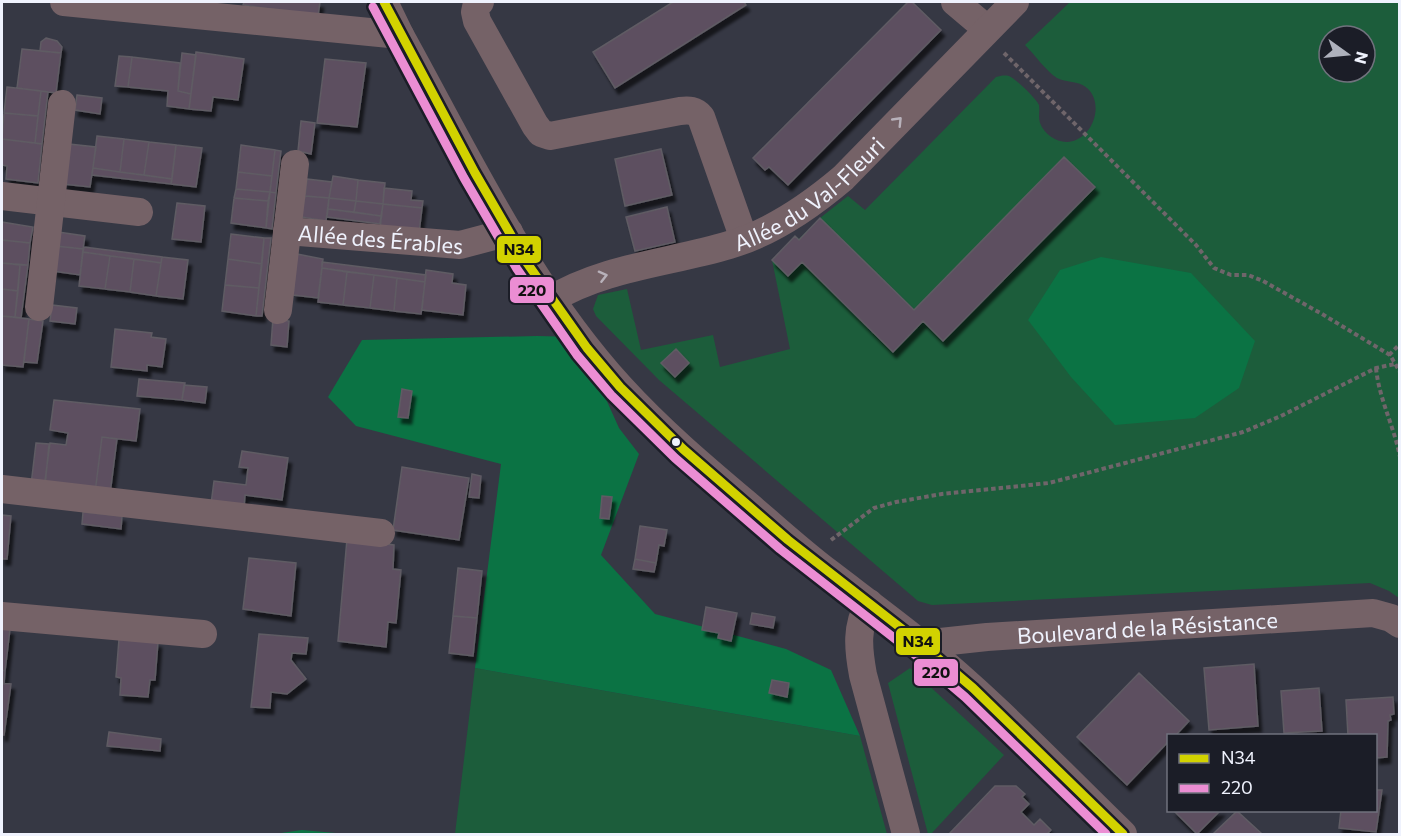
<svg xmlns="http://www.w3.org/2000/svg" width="1401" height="836" viewBox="0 0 1401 836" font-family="Commissioner,sans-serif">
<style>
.green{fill:#1c5d3b;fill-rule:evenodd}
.forest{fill:#0b7344}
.building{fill:#5d5060;stroke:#5f5b64;stroke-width:1.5;filter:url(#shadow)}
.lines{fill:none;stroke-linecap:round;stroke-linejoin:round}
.path{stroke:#6f656a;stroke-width:4;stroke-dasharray:4.5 3;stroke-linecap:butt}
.minor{stroke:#756267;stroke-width:28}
.bus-1-casing{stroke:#1b1d27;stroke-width:14}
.bus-2-casing{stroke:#1b1d27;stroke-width:14}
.bus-1{stroke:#d2d200;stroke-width:9}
.bus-2{stroke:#eb8dd3;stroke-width:9}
.oneway{stroke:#b8b1ba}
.bus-dot{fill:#eff2fd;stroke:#1b1d27;stroke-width:2}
.labels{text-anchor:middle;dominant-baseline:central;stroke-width:5;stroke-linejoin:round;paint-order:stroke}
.street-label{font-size:22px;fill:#eff2fd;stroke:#1b1d27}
.line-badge{stroke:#1b1d27;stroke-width:2}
.pale-badge-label{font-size:16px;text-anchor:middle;font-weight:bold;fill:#111}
</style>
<defs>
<filter id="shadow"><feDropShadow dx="3.5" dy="6" stdDeviation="1.5" flood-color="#0009"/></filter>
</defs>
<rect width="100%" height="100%" fill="#363844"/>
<path class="green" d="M1070,2h329v596l-10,-7 -19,-8 -438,22 -14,-4 -259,-221 -63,-64 -3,-7 5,-14 29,-6 14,61 72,-15 7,32 70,-18 -18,-89 23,-24 4,3 21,-21 28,-22 17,14 131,-133c4,-1 8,-2 13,-1 7,3 27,22 30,29 1,6 -1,12 1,18 5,13 20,22 33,18 21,-6 31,-38 14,-53 -9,-8 -21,-5 -30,-10 -10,-6 -23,-24 -32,-33zM1329,36h36v36h-36z
M475,668l385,68 27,98h-432z
M910,668l94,87 -73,79h-3l-40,-151z"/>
<path class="forest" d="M1101,257l90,16 64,68 -16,47 -44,30 -80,7 -44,-48 -43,-57 32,-50z
M537,336l41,1 41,91 20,26 -38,101 54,59 131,35 45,21 29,66 -385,-68 26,-204 -145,-38 -28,-29 34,-57z
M302,830l45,4h-73z"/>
<path class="building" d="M244,2h76l-2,14 -75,-11z
M673,2h71l2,3 -131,83 -22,-36z
M908,2h4l29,28 -153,155 -19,-18 -4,3 -12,-12z
M46,38l11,3 5,6 -1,6 -21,-2 1,-9z
M22,49l39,4 -5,40 -39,-5z
M196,52l48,7 -6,41 -25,-3 -2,14 -22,-2z
M182,53l14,2 -5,39 -13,-3z
M119,56l13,1 -4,30 -13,-1z
M132,57l48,6 -2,28 13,3 -2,15 -22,-3 1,-15 -40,-4z
M325,59l41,4 -9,64 -40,-4z
M7,87l34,4 -3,25 -34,-3z
M41,91l7,1 -6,52 -7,-1z
M77,95l25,3 -2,16 -25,-4z
M4,113l34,3 -3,27 -33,-4z
M301,121l14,2 -4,31 -13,-3z
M97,136l27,3 -4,33 -27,-4z
M2,139l40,5 -4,39 -32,-4 1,-13 -5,-1z
M124,139l25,3 -5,33 -24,-3z
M149,142l27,3 -4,34 -28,-4z
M69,144l27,3 -6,40 -27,-3z
M176,145l26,3 -6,39 -25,-3z
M241,145l34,5 -3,26 -34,-4z
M661,149l11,46 -47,11 -10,-47z
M275,150l6,1 -5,42 -6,-1z
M1064,157l31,30 -152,154 -20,-20 -30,31 -91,-90 -14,14 -16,-16 23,-24 4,4 21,-22 94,92z
M93,168l27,4 52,7 -1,5 -79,-9z
M238,172l34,4 -2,16 -34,-3z
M333,176l25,4 -2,21 -27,-3z
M307,179l25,3 -3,16 -24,-2z
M358,180l27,3 -2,21 -27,-3z
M384,188l28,3 -1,9 12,1 -1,7 -39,-4z
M236,189l34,3 -2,9 -34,-3z
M270,192l6,1 -4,36 -6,-1z
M305,196l24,2 -3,23 -25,-4z
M234,198l34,3 -2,27 -35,-5z
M329,198l27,3 -2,11 -26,-3z
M356,201l27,3 -2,12 -27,-4z
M177,203l28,3 -4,36 -29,-3z
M383,204l39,4 -3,25 -39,-4z
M667,207l8,35 -40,9 -9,-34z
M328,209l53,7 -1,8 -53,-7z
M2,222l31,5 -3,16 -28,-3z
M58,232l27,4 -2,13 -27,-3z
M231,234l33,4 -2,26 -34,-5z
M264,238h7l-9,78h-6z
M2,240l28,3 -2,22 -26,-2z
M56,246l27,3 -3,26 -27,-4z
M84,247l78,10 -1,6 -78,-11z
M83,252l27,4 -5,33 -26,-3z
M297,254l26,5 -5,39 -25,-3z
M110,256l24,3 -4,33 -25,-3z
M162,257l26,3 -5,39 -27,-3z
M134,259l27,4 -5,33 -26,-4z
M228,259l34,5 -3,24 -34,-3z
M322,262l104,13 -1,7 -103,-14z
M2,263l18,2 -2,26 -16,-2z
M20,265h8l-7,53 -6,-1z
M322,268l25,4 -4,33 -25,-3z
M426,270l27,4 -1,9 14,2 -3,30 -41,-5z
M347,272l27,3 -4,33 -27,-3z
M374,275l23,3 -3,33 -24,-3z
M397,278l28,4 -4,32 -27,-3z
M225,285l34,3 -3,28 -34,-5z
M2,289l16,2 -3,26 -13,-1z
M52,305l25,3 -2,16 -25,-3z
M2,316l27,3 -6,48 -21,-2z
M273,318l16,3 -2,26 -16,-2z
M29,319l14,2 -6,42 -13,-1z
M115,329l37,4 -1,4 15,2 -4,28 -15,-2v6l-36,-4z
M676,349l13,14 -14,14 -14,-14z
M139,379l46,4 -3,17 -45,-4z
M184,385l23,2 -2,16 -23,-3z
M402,389l10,2 -4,27 -10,-1z
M54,400l86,9 -4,32 -34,-4 -7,56 -51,-5 6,-45 16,2 2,-12 -18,-3z
M102,437l15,2 -7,55 -15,-1z
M36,443l13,1 -4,43 -14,-2z
M242,451l46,7 -6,42 -37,-5 -1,13 -33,-4 3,-23 32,4 2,-17 -9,-1z
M402,467l67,11 -10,62 -66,-10z
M472,474l9,2 -2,22 -10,-1z
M602,496l10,1 -3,22 -9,-1z
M83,512l39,4 -1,13 -39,-5z
M2,515l9,1 -4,43h-5z
M640,526l27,4 -3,16 -5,-1 -3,18 -21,-4z
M347,539l47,6 -1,24 8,1 -5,53 -8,-1 -2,25 -48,-6z
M249,558l47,5 -5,53 -48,-7z
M635,559l21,4 -2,9 -21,-3z
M458,568l24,3 -5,47 -24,-2z
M706,607l31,6 -6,28 -13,-3 1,-5 -17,-3z
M752,613l23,4 -2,11 -23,-4z
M453,616l24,2 -4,38 -24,-3z
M2,628l8,1 -5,42 -3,-1z
M259,634l49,4 -2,16 -14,-1 -1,7 15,19 -19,15 -16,-2 -1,16 -19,-1z
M119,639l39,3 -3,38h-5l-2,17 -28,-2 1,-17 -5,-1z
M1254,664l4,62 -49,4 -5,-62z
M2,670l3,1 -1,13 -2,-1z
M1139,673l50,48 -14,15h-7v6l-41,43 -50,-48z
M772,680l17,3 -2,14 -18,-4z
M2,683l9,1 -7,51h-2z
M1319,688l3,43 -38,2 -3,-42z
M1393,697l1,17 -4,1 1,5 -3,1 -1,36 -11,1v-22h-28l-2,-36z
M109,732l52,7 -1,12 -53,-5z
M995,786h21l9,8 -3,3 7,7 -8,8 13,13 6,-6 11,11 -4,4h-98z
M1376,790h6l-6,42 -37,-4 2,-18h35z
M1173,810h48l-24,24z
M1237,811l25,23h-49z"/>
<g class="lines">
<path class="path" d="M1004,53l192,192 18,23 17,7h17l15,6 59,33 68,41 10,17
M1389,355l11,-11
M1376,368c3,31 18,58 24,89
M831,540l43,-32 22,-6 46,-8 107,-11 194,-51 38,-16 95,-48 19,-4"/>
<g class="minor">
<path d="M64,2l336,33"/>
<path d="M384,2l16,33c67,121 127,250 220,352 40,44 84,81 129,119 26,22 52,46 80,67 30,23 61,46 91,70 72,58 137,127 203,191"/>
<path d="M480,2l-3,1 -2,9 2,9 58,104 6,8 9,3 130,-25c9,-1 15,-1 21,6l43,122"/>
<path d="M955,2l32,27"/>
<path d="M2,196l137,16"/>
<path id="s1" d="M287,231l173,14 49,-13"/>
<path id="s2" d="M550,300c54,-33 119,-37 179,-55 42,-12 81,-39 114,-67l172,-176"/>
<path d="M39,307l23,-203"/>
<path d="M278,310l17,-146"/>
<path d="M2,489l379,44"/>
<path d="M869,603c-13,24 -11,45 -6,72l43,159"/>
<path d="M2,616l201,18"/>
<path id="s3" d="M922,644l65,-7 386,-24 18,5 9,6"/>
</g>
<defs>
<path id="bus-1" d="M384,2l91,171 52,90 60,85 33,39 63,62 105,91 132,103 53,45 150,146"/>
<path id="bus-2" d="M373,7l91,171 53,91 60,86 34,40 64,63 105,91 132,103 53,45 141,137"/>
</defs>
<use href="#bus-1" class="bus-1-casing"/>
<use href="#bus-2" class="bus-2-casing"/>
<use href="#bus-1" class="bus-1"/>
<use href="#bus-2" class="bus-2"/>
</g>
<defs><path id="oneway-chevron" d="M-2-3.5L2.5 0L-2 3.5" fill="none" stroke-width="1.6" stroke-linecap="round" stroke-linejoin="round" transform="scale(1.5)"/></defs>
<g class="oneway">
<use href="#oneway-chevron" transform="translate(898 121) rotate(-46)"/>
<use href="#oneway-chevron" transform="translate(603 276) rotate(-14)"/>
</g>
<circle class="bus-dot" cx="676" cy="442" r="5"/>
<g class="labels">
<g class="street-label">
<text stroke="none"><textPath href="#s2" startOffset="284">Allée du Val-Fleuri</textPath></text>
<text stroke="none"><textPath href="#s1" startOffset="94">Allée des Érables</textPath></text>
<text stroke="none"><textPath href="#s3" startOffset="226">Boulevard de la Résistance</textPath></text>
</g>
</g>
<g class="line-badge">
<rect x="496" y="235" width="46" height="29" rx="6" fill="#d2d200"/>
<rect x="509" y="276" width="46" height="28" rx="6" fill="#eb8dd3"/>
<rect x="895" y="627" width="46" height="29" rx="6" fill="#d2d200"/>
<rect x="913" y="658" width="46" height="29" rx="6" fill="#eb8dd3"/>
</g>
<g class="pale-badge-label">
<text x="519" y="255">N34</text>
<text x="532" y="296">220</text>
<text x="918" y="647">N34</text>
<text x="936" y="678">220</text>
</g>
<rect width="1401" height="836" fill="none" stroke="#eff2fd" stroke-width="6"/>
<rect x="1167" y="734" width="210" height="78" fill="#1b1d27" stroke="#70727d" stroke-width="1.5"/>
<rect x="1179" y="754" width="30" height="9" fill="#d2d200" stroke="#70727d" stroke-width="1.5"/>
<text x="1221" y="764" font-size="18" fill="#eff2fd">N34</text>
<rect x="1179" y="784" width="30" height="9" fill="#eb8dd3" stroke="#70727d" stroke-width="1.5"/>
<text x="1221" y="794" font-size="18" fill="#eff2fd">220</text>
<g transform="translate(1347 54) rotate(105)"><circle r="28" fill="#1b1d27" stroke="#70727d" stroke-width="1.5"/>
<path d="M0-4.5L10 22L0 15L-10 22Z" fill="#aeb1bc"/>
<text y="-9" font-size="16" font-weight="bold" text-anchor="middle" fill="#eff2fd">N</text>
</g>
</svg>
